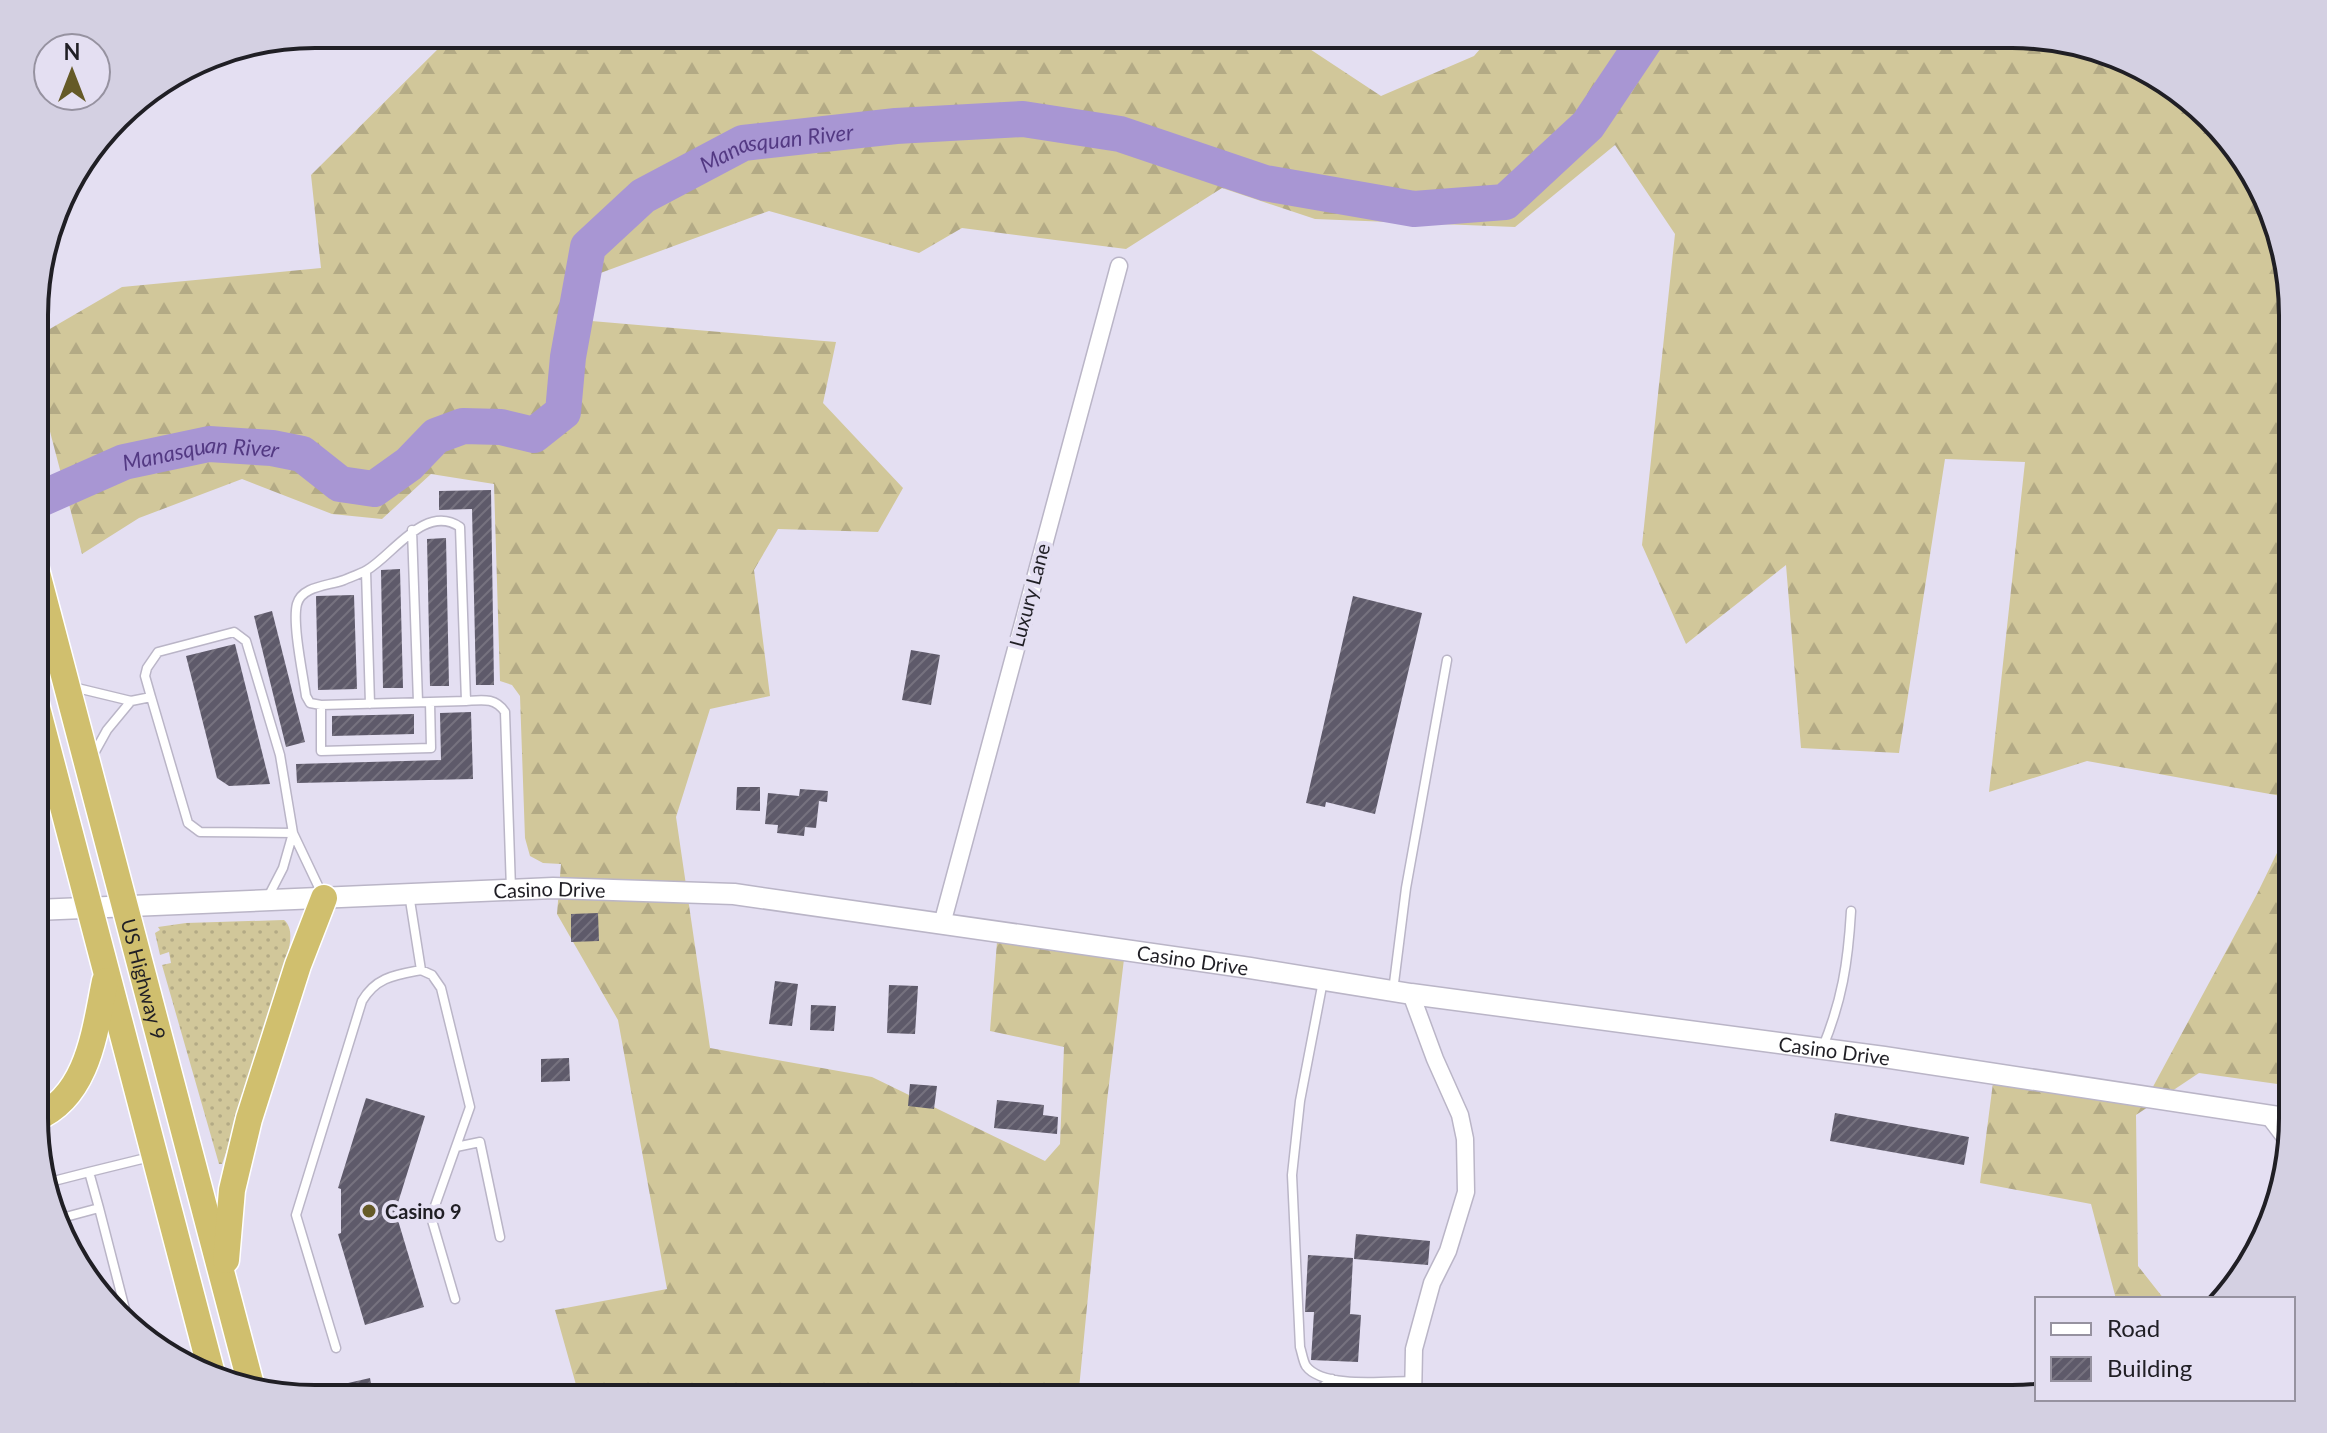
<svg xmlns="http://www.w3.org/2000/svg" width="2327" height="1433" viewBox="0 0 2327 1433" font-family="Lato,sans-serif">
<style>
.grass{fill:url(#grass-dots)}
.forest{fill:url(#forest-firs)}
.lines{fill:none;stroke-linecap:round;stroke-linejoin:round}
.river{stroke:#a896d3;stroke-width:36}
.building{fill:url(#building-hatch)}
.service-casing{stroke:#bab5c7;stroke-width:11}
.minor-casing{stroke:#bab5c7;stroke-width:19}
.tertiary-casing{stroke:#bab5c7;stroke-width:23}
.trunk-casing{stroke:#fff;stroke-width:29}
.service{stroke:#fff;stroke-width:8}
.minor{stroke:#fff;stroke-width:16}
.tertiary{stroke:#fff;stroke-width:20}
.trunk{stroke:#d0bf6e;stroke-width:26}
.poi-dot{fill:#655a27;stroke:#e4dff2;stroke-width:3}
.labels{text-anchor:middle;dominant-baseline:central;stroke-width:8;stroke-linejoin:round;paint-order:stroke}
.street-label{font-size:20px;fill:#201f25;stroke:#e4dff2}
.poi-label{font-size:20px;font-weight:bold;fill:#201f25;stroke:#e4dff2;text-anchor:start}
.water-label{font-size:22px;font-style:italic;fill:#533983;stroke:#e4dff2}
.rim{fill:none;stroke:#201f25;stroke-width:4}
</style>
<defs>
<pattern id="grass-dots" width="8" height="8" patternUnits="userSpaceOnUse" patternTransform="scale(2)"><rect width="8" height="8" fill="#d1c79a"/><path d="M2 2h.1M6 6h.1" fill="none" stroke="#b3aa85" stroke-width="1.8" stroke-linecap="round"/></pattern>
<pattern id="forest-firs" width="22" height="20" patternUnits="userSpaceOnUse" patternTransform="scale(2)"><rect width="22" height="20" fill="#d1c79a"/><path d="M5 1l3.5 6h-7zM16 11l3.5 6h-7z" fill="#b3aa85"/></pattern>
<pattern id="building-hatch" width="6" height="6" patternUnits="userSpaceOnUse" patternTransform="scale(2)"><rect width="6" height="6" fill="#5e5a6a"/><path d="M-1 1l2-2M0 6l6-6M5 7l2-2" fill="none" stroke="#76727f"/></pattern>
</defs>
<rect width="100%" height="100%" fill="#e4dff2"/>
<path class="grass" d="M284,920c10,8 6,25 3,37l-58,187 -7,20h-3l-57,-199 9,-2 -2,-11 -9,3 -5,-22 5,-3 -2,-3 28,-4z"/>
<path class="forest" d="M440,34h847l94,62 93,-40 19,-22h519l73,10 83,37 87,93 37,123v501l-205,-37 -98,31 36,-330 -80,-3 -46,294 -98,-5 -15,-183 -100,79 -44,-99 33,-311 -60,-89 -100,82 -200,-8 -93,-31 -96,61 -164,-21 -43,25 -150,-42 -174,64 -27,44 268,23 -13,61 80,85 -25,44 -100,-3 -24,41 16,126 -60,13 -34,108 34,231 162,29 173,84 15,-17 4,-97 -74,-16 7,-89 127,17 -17,142 -29,298h-498l-25,-89 112,-21 -49,-269 -61,-106 4,-50 -18,-1 -13,-7 -5,-18 -5,-142 -8,-11 -12,-4 -6,-197 -63,-10 -49,45 -50,-5 -90,-35 -103,39 -57,36 -46,-176v-41l86,-50 199,-19 -10,-93 132,-131z
M2292,822v264l-93,-13 -63,42 2,151 26,33h-48l-25,-95 -111,-21 14,-108 154,21 109,-202z"/>
<g class="lines">
<path class="river" id="s1" d="M36,501l88,-39 85,-18 63,4 30,6 38,30 34,5 35,-25 27,-28 27,-10 38,1 33,8 29,-23 5,-55 20,-110 55,-51 100,-53 153,-17 127,-7 97,15 145,49 149,26 91,-7 83,-77 61,-91"/>
</g>
<path class="building" d="M491,490l3,195h-18l-4,-176 -33,1v-19z
M446,538l3,148h-19l-3,-147z
M400,569l3,119h-20l-2,-118z
M354,595l3,94 -39,1 -2,-94z
M1353,596l69,17 -47,201 -49,-12 -1,5 -19,-4z
M272,611l33,131 -19,5 -32,-131z
M235,644l35,140 -41,2 -12,-8 -31,-122z
M911,650l29,5 -9,50 -29,-5z
M471,712l2,67 -176,4 -1,-19 145,-4 -1,-47z
M414,714v20l-82,2v-20z
M737,787h23v24l-24,-1z
M800,789l28,2 -1,11 -8,-1 -3,27 -11,-1 -1,9 -27,-3 1,-8 -13,-1 3,-31 31,3z
M598,913l1,28 -28,1v-28z
M775,981l23,3 -6,42 -23,-2z
M889,985l29,1 -3,48 -28,-1z
M811,1005l25,1 -2,25 -24,-1z
M569,1058l1,23 -29,1v-23z
M910,1084l27,2 -3,23 -26,-3z
M366,1098l59,18 -28,90v11l27,90 -59,18 -27,-91 3,-1v-44l-3,-1z
M997,1100l47,5 -1,10 15,2 -1,17 -63,-6z
M1835,1113l134,24 -5,28 -134,-24z
M46,1154l5,18 -8,2 -6,-18z
M1356,1234l74,7 -2,24 -74,-6z
M1308,1255l45,3 -3,56 11,1 -3,47 -47,-2 3,-48h-9z
M370,1378l4,21h-37l-2,-13z"/>
<g class="lines">
<defs>
<path id="service" d="M412,530l6,172
M366,571l4,133
M73,687l58,14 20,-4 37,126 12,9 93,1
M151,697l-6,-21 2,-8 11,-16 76,-20 12,9 34,114 13,78 29,61
M466,701l-145,4 -11,-2 -4,-7c-3,-21 -14,-73 -9,-92 5,-18 31,-18 47,-24 7,-3 16,-6 23,-10 26,-15 58,-67 93,-43l6,174c16,-1 29,-4 39,11l6,177
M321,705v46l110,-3 -1,-46
M92,757l15,-27 24,-29
M267,899l16,-31 10,-35
M421,970l11,5 9,13 29,119 -39,110 24,82
M1323,981l-23,120 -8,74 8,172c2,6 3,14 6,19 17,23 81,15 107,15
M1393,991l13,-103 41,-228
M1822,1049c20,-48 26,-86 29,-138
M2266,1119l22,29
M456,1147l24,-5 20,95
M89,1172l61,-15
M46,1183l43,-11 10,36 -41,11
M99,1208l28,109
M336,1348l-40,-133 66,-214c14,-24 33,-26 59,-31l-12,-76
M1308,1399l24,-20"/>
<path id="minor" d="M942,924l177,-658
M1411,994l24,65 25,56 5,24 1,53 -18,59 -16,32 -18,66 -1,50"/>
<g id="tertiary">
<path id="s2" d="M36,910l517,-22 181,6 516,74 161,26 473,63 408,62"/>
</g>
<g id="trunk">
<path id="s3" d="M36,569l216,820"/>
<path d="M36,704l177,674"/>
<path d="M36,1118c53,-22 59,-89 69,-137"/>
<path d="M226,1260l6,-70 17,-71 49,-154 26,-67"/>
</g>
</defs>
<use href="#service" class="service-casing"/>
<use href="#minor" class="minor-casing"/>
<use href="#tertiary" class="tertiary-casing"/>
<use href="#trunk" class="trunk-casing"/>
<use href="#service" class="service"/>
<use href="#minor" class="minor"/>
<use href="#tertiary" class="tertiary"/>
<use href="#trunk" class="trunk"/>
</g>
<circle class="poi-dot" cx="369" cy="1211" r="8"/>
<g class="labels">
<g class="street-label">
<text transform="translate(1029 595) rotate(-75)">Luxury Lane</text>
<text stroke="none"><textPath href="#s2" startOffset="514">Casino Drive</textPath></text>
<text stroke="none"><textPath href="#s2" startOffset="1162">Casino Drive</textPath></text>
<text stroke="none"><textPath href="#s3" startOffset="424">US Highway 9</textPath></text>
<text stroke="none"><textPath href="#s2" startOffset="1810">Casino Drive</textPath></text>
</g>
<g class="poi-label">
<text x="385" y="1211">Casino 9</text>
</g>
<g class="water-label">
<text stroke="none"><textPath href="#s1" startOffset="966">Manasquan River</textPath></text>
<text stroke="none"><textPath href="#s1" startOffset="174">Manasquan River</textPath></text>
</g>
</g>
<path d="M0 0H2327V1433H0ZM315 48H2012A267 267 0 0 1 2279 315V1118A267 267 0 0 1 2012 1385H315A267 267 0 0 1 48 1118V315A267 267 0 0 1 315 48Z" fill="#d4d0e2" fill-rule="evenodd"/>
<path class="rim" d="M315 48H2012A267 267 0 0 1 2279 315V1118A267 267 0 0 1 2012 1385H315A267 267 0 0 1 48 1118V315A267 267 0 0 1 315 48Z"/>
<rect x="2035" y="1297" width="260" height="104" fill="#e4dff2" stroke="#9692a0" stroke-width="2"/>
<rect x="2051" y="1323" width="40" height="12" fill="#ffffff" stroke="#9692a0" stroke-width="2"/>
<text x="2107" y="1337" font-size="24" fill="#201f25">Road</text>
<rect x="2051" y="1357" width="40" height="24" fill="url(#building-hatch)" stroke="#9692a0" stroke-width="2"/>
<text x="2107" y="1377" font-size="24" fill="#201f25">Building</text>
<g transform="translate(72 72)"><circle r="38" fill="#e4dff2" stroke="#9692a0" stroke-width="2"/>
<path d="M0-6L14 30L0 20L-14 30Z" fill="#655a27"/>
<text y="-12" font-size="22" font-weight="bold" text-anchor="middle" fill="#201f25">N</text>
</g>
</svg>
